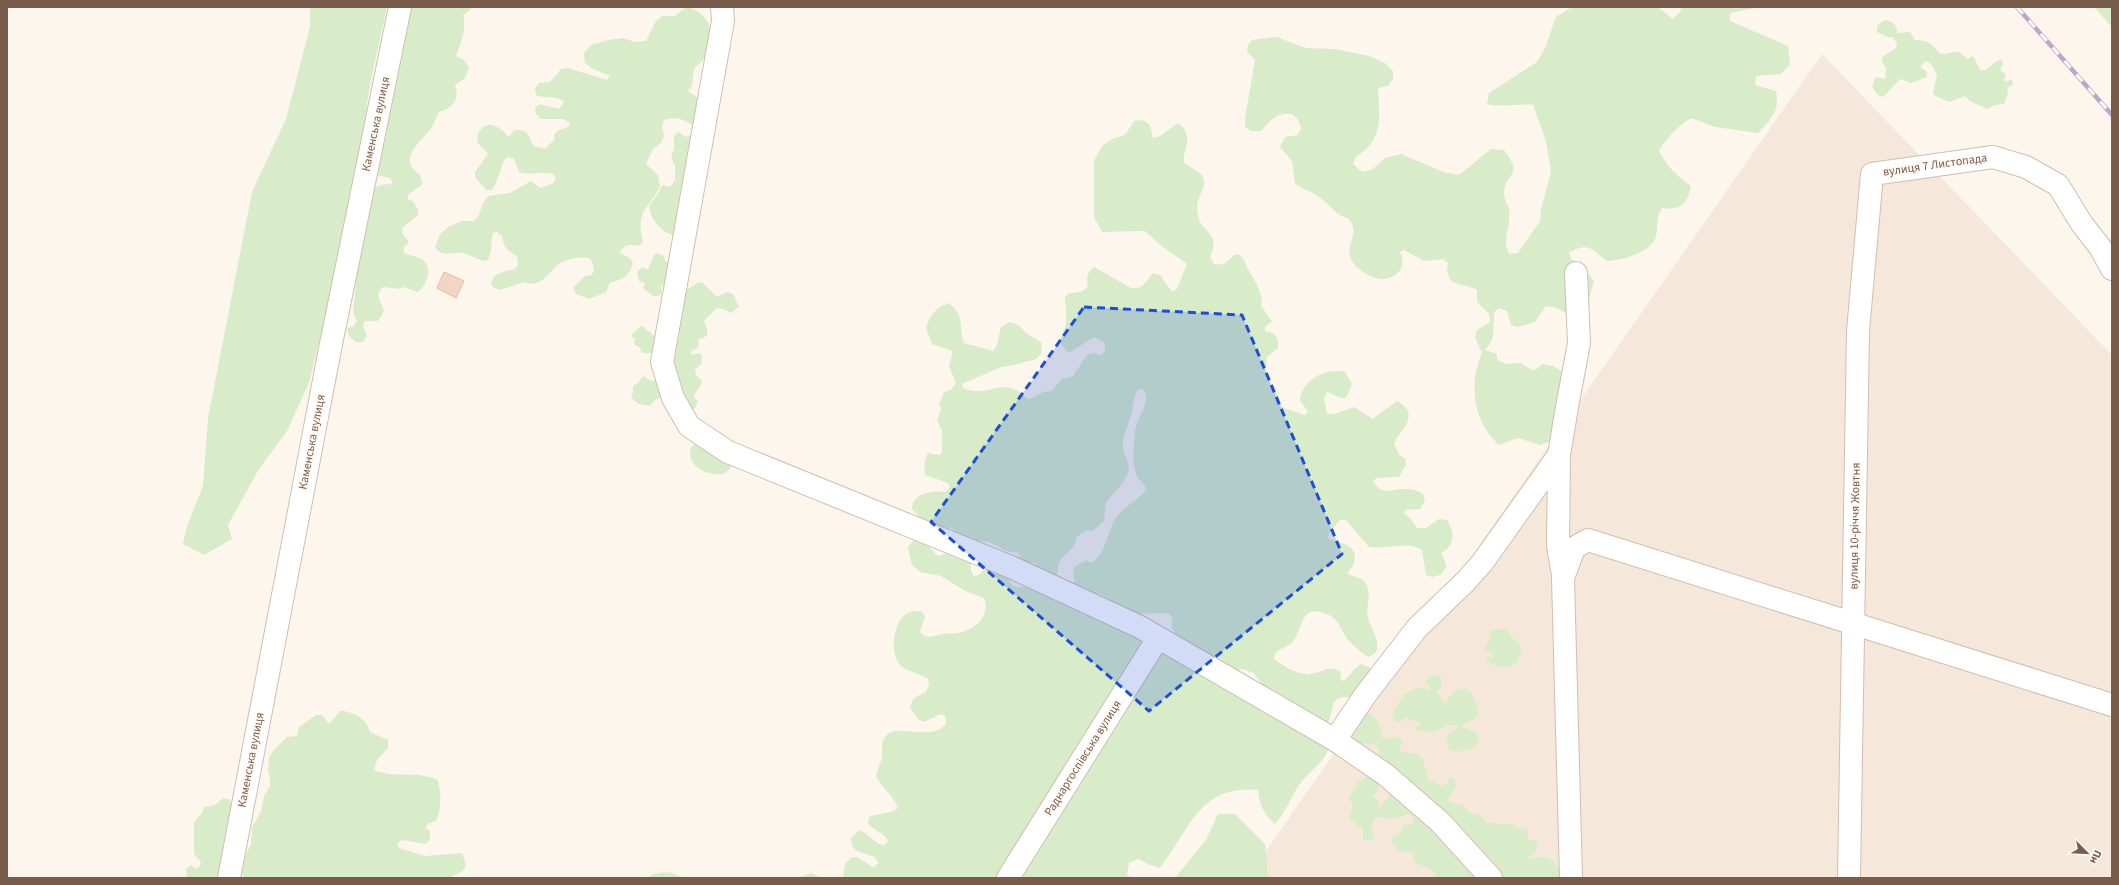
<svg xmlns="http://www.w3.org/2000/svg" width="2119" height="885" viewBox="0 0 2119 885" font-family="'Source Sans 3',sans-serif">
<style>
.residential{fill:#f5e8da}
.green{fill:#d8ecc9}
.building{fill:#f3d5c3;stroke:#e6bba3}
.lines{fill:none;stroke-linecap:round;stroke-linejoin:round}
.minor-casing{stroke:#d1beb0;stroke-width:24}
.minor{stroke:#fff;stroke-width:22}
.rail-casing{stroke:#b9a8c9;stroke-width:4.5}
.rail{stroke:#fffaf3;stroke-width:3;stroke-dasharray:9;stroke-linecap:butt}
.marked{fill:#1d4ed8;fill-opacity:0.2;stroke:#1d4ed8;stroke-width:3;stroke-dasharray:8 5;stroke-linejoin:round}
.labels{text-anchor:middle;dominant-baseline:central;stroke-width:3.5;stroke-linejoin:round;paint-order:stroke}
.street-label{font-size:12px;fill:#7a5c4d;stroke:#fffaf3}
</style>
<rect width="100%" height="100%" fill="#fdf6ec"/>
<path class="residential" d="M1822,54l290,301v523h-865z"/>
<path class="green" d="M310,7h77l-17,77 -13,88 -28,129 -20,82 -22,48 -28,38 -31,56 4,14 -28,16 -21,-11 4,-18 16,-40 5,-68 44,-226 34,-73 24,-92z
M409,7h65l-11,8c4,13 -2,29 -7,41l8,4 5,8 -4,10 -10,7c5,15 -2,23 -16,27 -3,6 -5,12 -8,17 -12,15 -34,29 -11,46l3,9 -14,10 -2,4 2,2 4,1 5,9v5l-15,12 -1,6 7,9 -5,5v6c6,3 15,3 20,8 9,8 2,25 -6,31l-14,-5 -4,2 -17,-2c-9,9 -2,14 1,23 -7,18 -9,8 -20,12l-1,4 4,10 -4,6h-7l-7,-6 -2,-8 7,-2 3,-5 -4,-8 8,-78 8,-18c-2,-5 0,-10 1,-16 3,-16 7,-16 22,-17l1,-1 -3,-5 -13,-3v-2l5,-30 4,-6 17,-103 4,-4 -1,-7z
M686,7c17,3 23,15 28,30l-8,20 -12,12 -2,16 -4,6 16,12 -7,24c-15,-6 -15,-12 -33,-7l-2,6 2,10 -3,7 -8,6 -7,15 12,11 2,11c-11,24 -25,23 -17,56l-4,4c-9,-2 -16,-2 -19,7l10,5 3,5c-4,14 -10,16 -23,20l-4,9 -17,7 -13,-5 -3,-6 12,-12 7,-1 2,-6 -3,-10c-10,-4 -28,0 -36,8 -9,10 -16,21 -31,15l-23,8 -7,-2 -3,-5c3,-11 13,-12 24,-14l3,-5 -1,-8c-10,-5 -13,-9 -15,-20l-5,-4 -4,1c-3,9 0,17 -5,27l-4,1c-7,-2 -14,-6 -21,-8 -12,-2 -20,6 -28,-6l5,-13 10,-8 11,-5h13l4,-4 5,-14 5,-7 22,-3 21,-12 9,7 14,-5 2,-5 -3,-4c-12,-3 -22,2 -34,-2l-5,-13 -7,-2c-6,5 -8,24 -15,33h-6l-11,-13v-5l13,-18 -11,-12c0,-16 12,-22 25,-12 3,2 4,5 7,7l5,-7c17,-1 13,6 20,16l11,3 10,-10 -1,-4 3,-4 11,-4 2,-4 -7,-4h-22l-5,-5 -1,-6 4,-4 20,5 5,-7c-8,-7 -18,-3 -28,-7l-1,-6 4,-6 11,-1 11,-13 7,-1 39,12 3,-4 -17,-7 -8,-6 -1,-10 7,-8 18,-5 14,-2 12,4 11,-1 10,-20 6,-5h13z
M1572,7h86l15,12 7,-7 2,-5h78l-30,6v8l58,25 2,18 -9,10 -25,2 -1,9 21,6c4,19 -5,29 -18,42l-43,-6 -24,-9c-13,8 -24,20 -32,32 7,16 18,26 32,36 -3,17 -11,25 -29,22 -7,10 -3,17 -6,28 -5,17 -33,24 -49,25 -15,-11 -18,-20 -38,-8l2,6 12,7 11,15 -9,32 -18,1 -10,-6 -11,-2 -11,16 -18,5 -6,-2 -4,-14 -8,-3 -4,3c-4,17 3,25 -10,39l12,4v6l9,4 15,-1 11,7 5,-1 5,-5 11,2 10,6 -6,67 -17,6 -22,-7 -19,7c-26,-24 -31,-60 -17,-92l-7,-16 2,-7 13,-8 -1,-8 -12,-12v-12c-9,-5 -17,-4 -26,-9l-4,-9 1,-9 -5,-4 -19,2 -20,-11 -4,2c8,15 -4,28 -20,27 -9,-1 -21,-9 -26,-15 -12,-15 4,-26 -2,-40 -3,-7 -7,-6 -12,-9 -8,-5 -13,-13 -21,-18 -7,-5 -16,-8 -24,-13l-3,-23 -12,-14 5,-10 13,-2 3,-7 -3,-8 -6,-6c-17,-1 -20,5 -31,17h-10l-6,-4v-9l10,-58 -8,-8 1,-7 4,-5 24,-3 30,11 29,1 34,7 16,7 8,8v8l-5,7 -10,2c1,20 5,42 -9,58 -7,9 -12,6 -16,18l9,8 11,-3 12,-11 16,-4 43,18 15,3 32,-26 13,1c21,28 1,20 0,44 0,5 4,10 5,15 3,18 -8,27 0,45l9,-1 22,-32 1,-12 10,-37 -5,-31 -13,-36c-16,-2 -30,3 -46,-1l2,-11 48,-31 8,-14 11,-31z
M2094,7h18v20z
M1884,20c9,1 13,4 13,13l13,-1 5,8c3,0 7,0 10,1 18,8 7,18 33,10l10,8 5,-3 8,15c9,-1 12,-11 21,-11l1,4 -3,6 6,4 -2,6 2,2 6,-3 1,6 -6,3 1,6 -4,10 -9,1 -8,4 -17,-8 -5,-5 -16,6 -15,-7 -1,-3 4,-17 -6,-11 -5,-3 -6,6 7,5v5l-16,6 -11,-4 -17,18 -5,-2 -6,-8 3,-9 2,-1 8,2 1,-11 -4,-7v-4l14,-9 1,-5 -5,-6h-5l-10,-5v-6z
M1143,120l7,5 3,13 7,-2 18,-13c18,15 4,25 6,40 5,3 14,8 18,12 7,13 -6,21 -5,33 1,3 1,12 3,14 11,15 18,15 10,35l4,7c10,2 13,-2 20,-9l4,-1 5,4c4,13 23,35 18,48l11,15 -7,6v4c10,1 14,7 13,17l-11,9 -1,14 4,15 9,11 1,6 4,5 21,7 3,-4 -8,-10c1,-21 26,-34 45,-29l7,12 -6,14c-7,1 -12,-4 -19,-6l-3,6 3,16h7l20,-7 19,12c7,-7 16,-11 24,-18 24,13 5,27 -3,42l5,12 6,3 1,7 -7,12 -23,1 -3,4c10,14 17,7 31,7 7,-1 13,2 19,5l2,6 -5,9 -15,1 -1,4 5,3 8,11h9l13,-9 8,1c8,12 8,26 -6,33l6,13 -7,9 -8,2 -6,-2 -4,-25c-15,-10 -35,0 -53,-3l-23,-27h-6l-11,13 -1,6c12,3 32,7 26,24 -2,4 -5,6 -6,11 5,2 14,4 17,8 8,12 0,24 3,37 3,9 11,20 9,30 -1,5 -5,6 -9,8 -5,-3 -19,-15 -22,-20 -9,-14 -7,-20 -26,-25 -19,-5 -18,17 -26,28 -4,6 -12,8 -18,12l-2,7c8,6 21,14 31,15 13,2 23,-11 36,-2l-1,7 3,2c8,-5 10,-13 18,-17l8,3 6,8 -19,24c-28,-8 -21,11 -29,27l-64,-40 -9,-13 -12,-4 -11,4 -55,-38 -4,-7v-11l-4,-4 -33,1 -37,-21 -10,2 -13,-8 -2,-19 13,-8 5,3c15,-8 16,-32 25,-45 7,-11 28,-22 30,-29 -2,-6 -8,-9 -10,-15 -5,-13 -2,-30 -1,-43 2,-16 16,-25 9,-41l-5,-1c-6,8 -6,14 -7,23 -3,13 -10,23 -9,37 2,9 8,14 5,24 -4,11 -15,20 -22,30l-2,18 -11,10 -7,-1 -10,8c-1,12 -8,13 -15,21 -4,6 -2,13 -6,19l-16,-9 -4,-6 -11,-1 -7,-10c-14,1 -15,-5 -26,-9 -7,-3 -15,0 -22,-2 -8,-3 -12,-9 -18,-13l-23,-1 -16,-18c0,-16 21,-19 34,-17l4,-5 -2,-4 -23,-8c-1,-9 -1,-15 3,-22l12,2 2,-3v-21l-5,-11 4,-11 -2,-5 5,-12 7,-2 5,-7 -7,-17 4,-15 -21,-7 -6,-16c5,-14 9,-20 23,-25 17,14 9,23 15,40l29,8 4,-6 4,-18 9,-5c13,3 10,7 19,13 5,4 9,3 13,9l-1,10 -5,5 -22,6 -13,2 -39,17 1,4c22,10 35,-7 53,2 5,2 8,7 13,9l14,-7 8,-1 11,-12 11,-3 14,-21 6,-2 8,2 4,-4v-8l-11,-6 -25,16c-16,-14 -5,-16 -3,-30 1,-9 -1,-18 -1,-26l4,-4c8,0 15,-1 19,-7 -2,-9 -1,-13 6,-19l37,21c11,2 15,-6 22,-15l7,2 12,17 5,-3 10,-25 -28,-20 -14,-13 -43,1 -8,-15v-56l8,-15 10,-7 13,-4 9,-14z
M678,132l8,5 6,-3 -15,102c-13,-1 -27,-16 -28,-30l10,-14 3,-7 8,2 5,-7v-14l-4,-9 3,-8v-13z
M657,253l7,3 1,5 5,3 -5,20 -4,2 1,8 -3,2h-6l-10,-8 2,-5 -6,-2 -2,-9 5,-5 6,3 6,-15z
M702,282l15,15 10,-5 6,2 6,13 -8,6 -8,-4 -6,-1 -13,13c3,9 8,15 -5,18l-1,9 -6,3 -1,4 9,-2 2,3 -1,9 -6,4 1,6 6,6c-1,7 -7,10 -8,16l4,5 -3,6 -6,3 -2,-1 -17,-55 4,-16 3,2 3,-5 -4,-6 9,-39 12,-8z
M641,326l4,1 1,3 6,3 -1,2h5l-4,18h-10l-2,-5 -6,-4 1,-6 -4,-1 1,-3z
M643,376l9,5 5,-2 5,19 -6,1 -6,7 -11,-2 -8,-6 2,-6v-6l5,-3z
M694,444l9,1 27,18 1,3c-6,18 -48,4 -40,-18z
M920,540c12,5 10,11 19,16l14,-5 18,11v9l3,5 5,-1 4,-5h8l14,6 8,10 8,1 8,-1 108,48 6,12 8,8h16l162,90c0,15 -18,26 -27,37 -11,14 -15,30 -27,43 -12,-10 -15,-19 -17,-34 -60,-5 -68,40 -98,78l-10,-3 -12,-6 -9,4 -2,12 8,3h-292l2,-14 7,-7h5l17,11 4,-5 -3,-6 -19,-6 -4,-6 -1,-7 6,-6 4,-2 18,14 6,1 3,-4c-4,-9 -15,-10 -20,-18l1,-6c9,-4 22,-3 29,-9 -5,-13 -16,-20 -22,-32 1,-6 4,-12 6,-18 1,-7 -2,-15 3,-21 12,-16 44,6 61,-13v-7l-5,-3 -17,8 -6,-3 -8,-11c2,-11 7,-12 16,-16l3,-7 -1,-6c-8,-6 -19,-6 -27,-13 -12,-11 -8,-43 5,-52 5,-3 9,-3 15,-3l4,5 -5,16c7,8 13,4 22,2 6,-1 11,0 16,-1 17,-3 33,-17 26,-35l-19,-7 -24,-15 -21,-4 -8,-7 -4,-17 4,-7z
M1497,629h10l7,11 5,4 3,9 -5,3 2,2c-3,13 -27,10 -34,1l3,-3 3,2 3,-1 -1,-3 -9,-5 6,-10 -1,-8z
M1434,675l7,3v9l-5,6 3,2 5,8h2c14,-27 31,-13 32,11l-3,5 -11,4 -1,4 13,6 3,7 -3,7 -17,5 -9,-2c-7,-10 -3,-18 8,-21l-1,-4 -10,1 -13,6 -17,-2 -2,-2 5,-2 -1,-3 -10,-4 -2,-2h-3l-4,5 -7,-2 -1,-4 11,-21 16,-8 10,4 2,-2 -5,-6v-3z
M340,711c13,0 27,8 30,21l18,8v8l-11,12 -3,10c23,9 42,0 64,10 3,13 4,29 -2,41l-7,2 -4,5 5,3v8l-4,5 -24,-4 -5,3 2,5 26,8 37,-3 4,12 -2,5 -14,8h-207l-2,-13 10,-21 1,-17 9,-15 3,-16 6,-10v-7l-2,-8 1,-13 4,-7 14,-14 10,-1 2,-9 17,-12h6l7,9z
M1364,712c14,3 17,15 18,26l9,1 6,-3 6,5 -4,7 1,3 19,4 4,4 6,21 12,6 5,-2 3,-6h5l2,9 -8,11 1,4 16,4 2,6 13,3 7,8 25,1 4,4 11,1 1,10 7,1 3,5 -4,9 -6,3 1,2c11,-2 20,-4 27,6l4,1 5,12h-127l-7,-9 -17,-7 -1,-9 -15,-3 -8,-10 2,-3 7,-3 4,-9 9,-1 2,-6 -6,-4 -14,5 -18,-2 -6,11 5,6 -1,4 -5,3h-4l-2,-2v-10l-14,-10 4,-13 -4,-8 10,-17 10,-5 10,7 -1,7 -6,8 6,1v8h2l10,-12 7,-3 30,5 -1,-3 -45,-28 -3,-19 -3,-3h-13l-11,-8z
M223,798l7,2 2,7 -5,33 -4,11 -5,27h-31l-1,-9 5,-4 4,4 4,-2 2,-5 -7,-8v-32l8,-9 2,-6 11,-2z
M1218,814h17l30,30 3,34h-93l31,-38z
M669,872l17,6h-39l6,-4z
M811,873l12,5h-27z"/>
<path class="building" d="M444,272l20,9 -8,17 -19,-10z"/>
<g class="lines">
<defs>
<path id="minor" d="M722,7l1,14 -61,341 11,36 16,28 39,26 283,115 129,60 195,113 51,35 54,47 51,56
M1559,455l-1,91 5,29
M1335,740l31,-46 51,-66 48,-46 17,-19 77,-108 8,-48 12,-64 -3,-70
M229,878l101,-529 70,-342
M1008,878l150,-240
M1571,878l-8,-300 11,-30 14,-8 524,165
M1849,878l9,-547 14,-157 121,-17 33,10 32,18 24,39 18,23 12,22"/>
</defs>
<use href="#minor" class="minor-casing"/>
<use href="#minor" class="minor"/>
<defs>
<path id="rail" d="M2017,7l95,108"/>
</defs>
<use href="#rail" class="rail-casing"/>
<use href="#rail" class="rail"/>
</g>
<path class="marked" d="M1084,307l158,8 100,239 -193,157 -218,-189z"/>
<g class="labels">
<g class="street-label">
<text transform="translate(376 124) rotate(-78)">Каменська вулиця</text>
<text transform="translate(1935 165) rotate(-8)">вулиця 7 Листопада</text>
<text transform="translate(312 442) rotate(-79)">Каменська вулиця</text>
<text transform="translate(1855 526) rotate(-89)">вулиця 10-річчя Жовтня</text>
<text transform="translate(1083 758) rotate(-58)">Раднаргоспівська вулиця</text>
<text transform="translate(251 760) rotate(-79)">Каменська вулиця</text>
</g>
</g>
<rect width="2119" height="885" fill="none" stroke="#7a5c4d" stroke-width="16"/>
<g transform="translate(2087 853) rotate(114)" stroke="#fffaf3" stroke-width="3" paint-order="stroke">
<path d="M0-3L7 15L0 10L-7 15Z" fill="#7a5c4d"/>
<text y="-6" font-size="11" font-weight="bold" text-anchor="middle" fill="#7a5c4d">Пн</text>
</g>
</svg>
